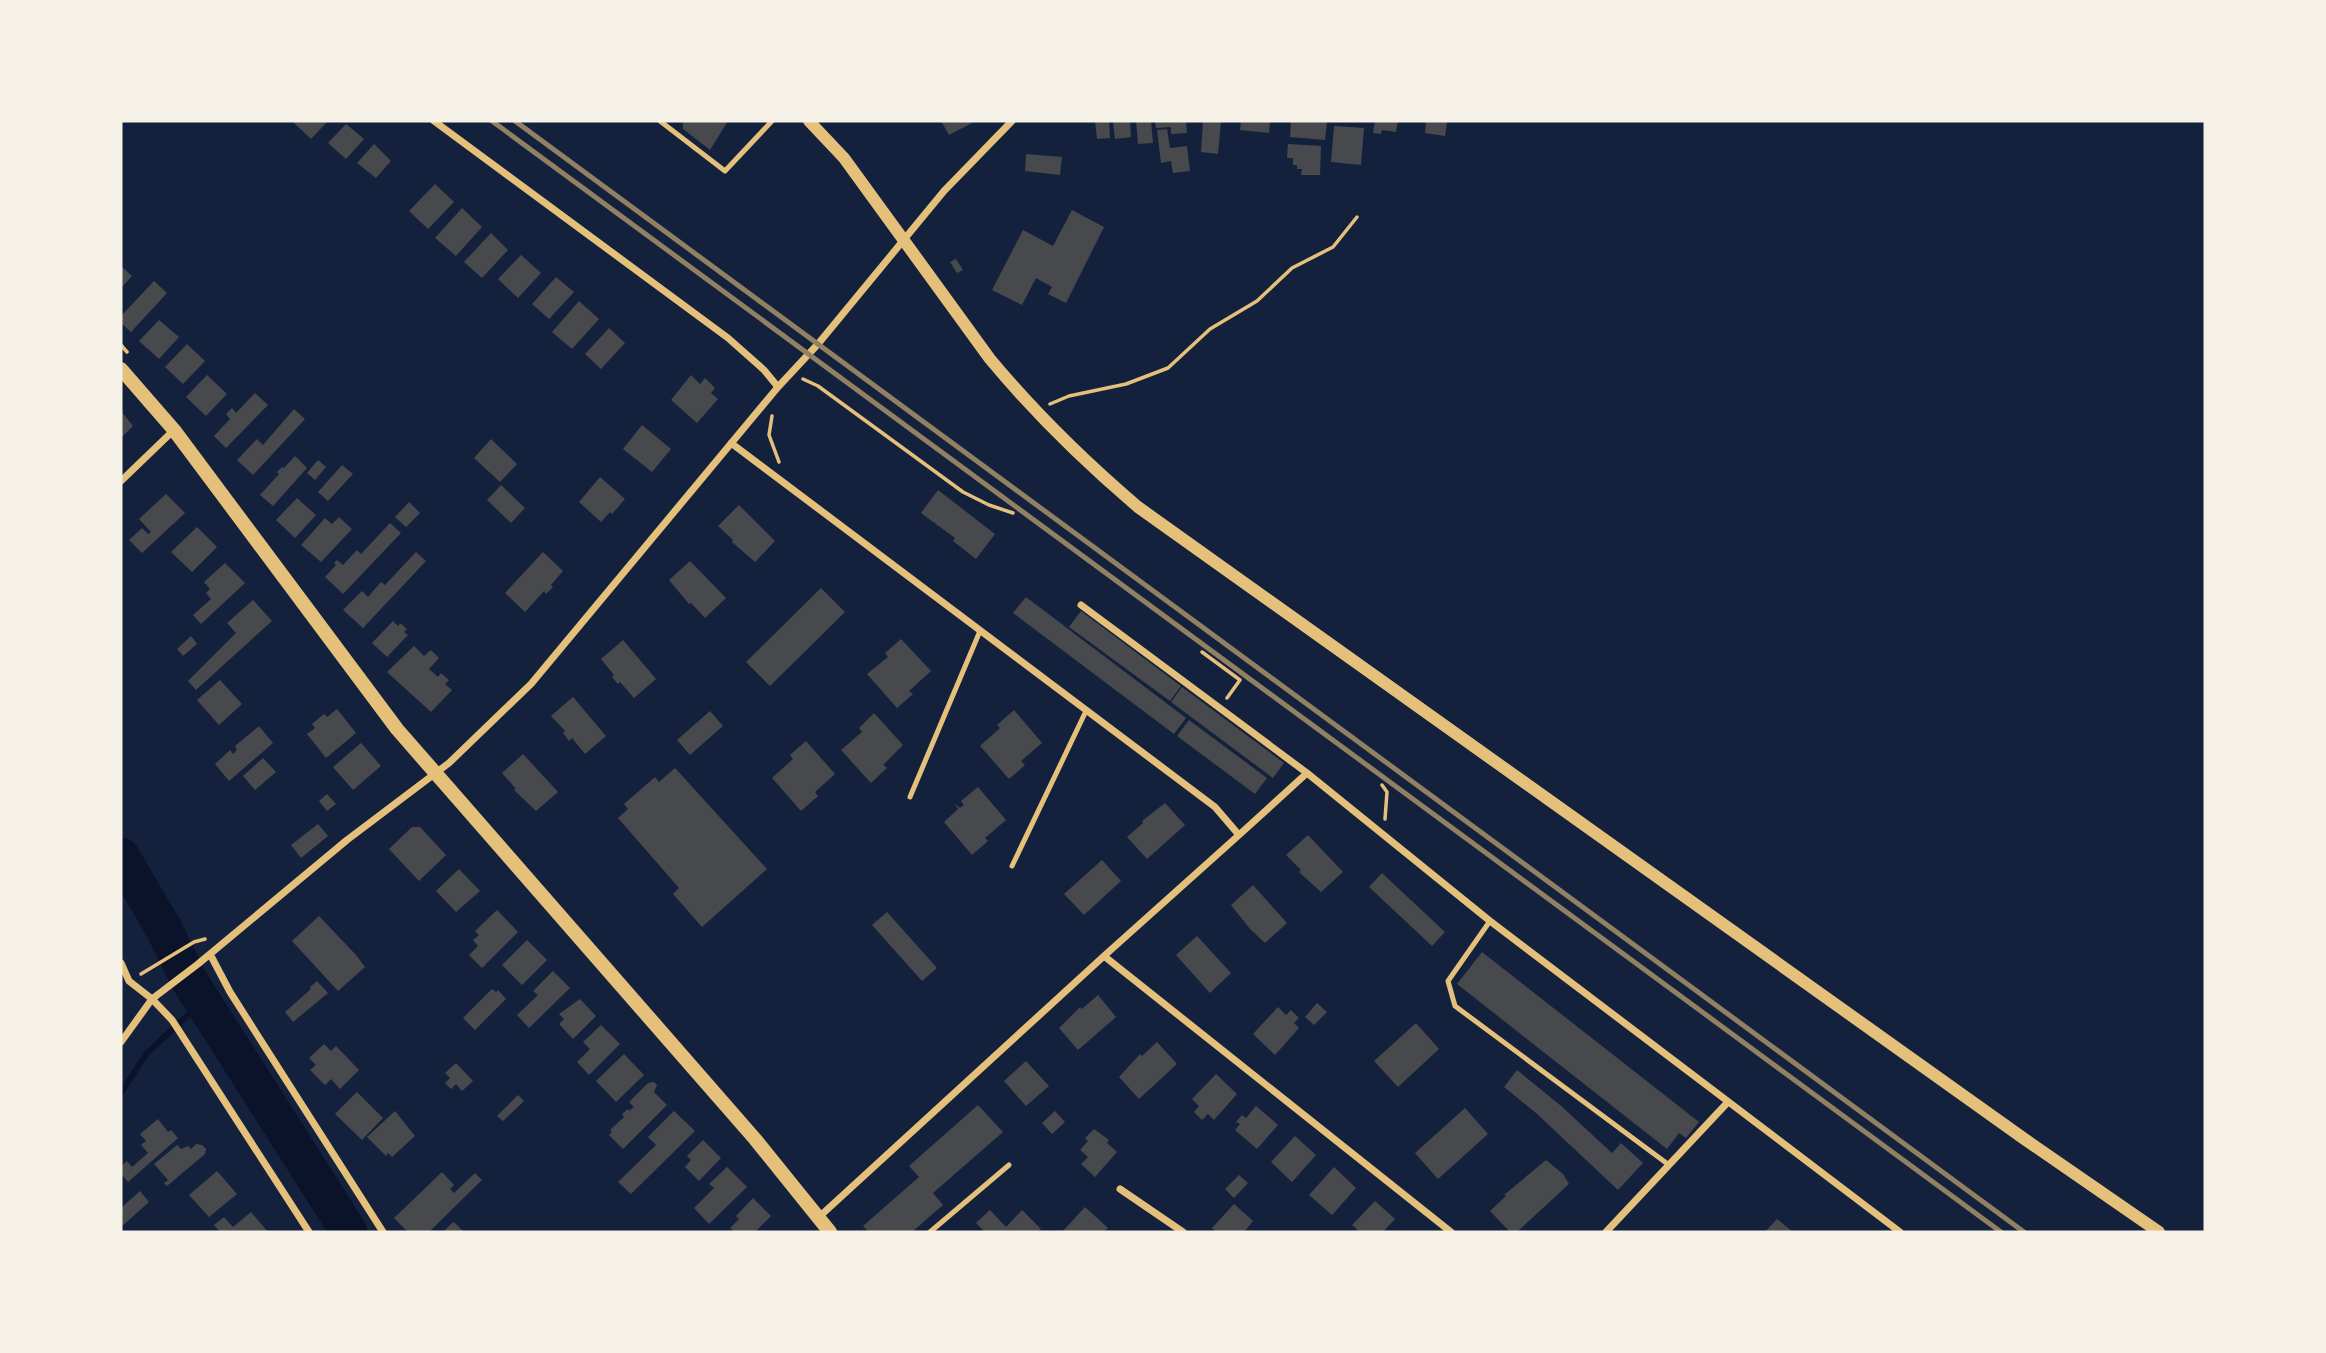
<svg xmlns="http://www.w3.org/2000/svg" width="2326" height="1353" viewBox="0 0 2326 1353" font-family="Signika,sans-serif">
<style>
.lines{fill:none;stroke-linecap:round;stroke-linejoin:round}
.stream{stroke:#0b132b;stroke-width:6}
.river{stroke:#0b132b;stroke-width:37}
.building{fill:#48494c}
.path{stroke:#e5c07b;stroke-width:3.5}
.service{stroke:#e5c07b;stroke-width:5}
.minor{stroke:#e5c07b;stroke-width:7}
.tertiary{stroke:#e5c07b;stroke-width:12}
.secondary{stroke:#e5c07b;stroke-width:14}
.rail{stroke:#918062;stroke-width:5}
</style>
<rect width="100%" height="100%" fill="#14213d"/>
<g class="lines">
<path class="stream" d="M121,1093l25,-39 43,-40 19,-5"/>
<path class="river" d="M121,856l43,73 25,51 160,252"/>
</g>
<path class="building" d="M292,121h36l-17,18z
M683,121h45l-18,29 -27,-21z
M941,121h30l1,2 -23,12z
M1095,121h14l1,17 -13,1z
M1113,121h17l1,16 -16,2z
M1136,121h15l2,22 -15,1z
M1155,121h31l1,12 -16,1v-7l-15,1z
M1203,121h18l-3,33 -17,-2z
M1241,121h29l-1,12 -29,-3z
M1291,121h36l-2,19 -35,-3z
M1375,121h23l-2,11 -14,-2 -1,4 -8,-1z
M1426,121l21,1 -2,14 -20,-3z
M346,124l18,15 -18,20 -18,-16z
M1334,126l30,2 -3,37 -30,-3z
M1167,129l3,19 17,-2 3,25 -17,2 -2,-12 -10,2 -4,-33z
M374,144l17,17 -15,17 -19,-15z
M1288,144l33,2 -1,29h-19l1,-6h-5v-4h-4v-7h-6z
M1026,154l36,3 -2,18 -35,-4z
M435,184l19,18 -26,27 -19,-18z
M462,208l20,19 -26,29 -21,-18z
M1072,210l32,17 -38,76 -18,-9 4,-7 -16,-9 -14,27 -30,-15 31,-60 30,16z
M491,233l17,17 -26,28 -18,-16z
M521,255l20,18 -23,25 -20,-19z
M956,259l7,11 -6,3 -7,-11z
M121,266l11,10 -11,12z
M556,277l18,15 -25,27 -17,-15z
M154,281l13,12 -36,39 -10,-9v-7z
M579,301l20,18 -27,30 -20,-17z
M159,320l20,17 -20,22 -20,-18z
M609,328l16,15 -24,26 -16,-15z
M187,344l18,17 -22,23 -18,-17z
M207,375l20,19 -21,22 -20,-19z
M691,375l9,9 5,-6 10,10 -4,5 7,6 -21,24 -26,-23z
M255,393l13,12 -42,43 -12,-12 16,-17 -4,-5 6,-6 4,5z
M294,409l11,10 -52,56 -16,-15 20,-21 6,6z
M121,411l12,15 -12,12z
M642,425l29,24 -19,23 -29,-23z
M491,439l26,25 -17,18 -26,-24z
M295,456l12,12 -34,38 -13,-11 19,-21 -2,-2 5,-5 2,1z
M318,460l8,7 -11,13 -8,-7z
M342,465l11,9 -25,27 -10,-9z
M600,477l25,22 -13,15 -2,-2 -9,10 -22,-20z
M501,485l24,23 -14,15 -24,-23z
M938,490l57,44 -19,25 -23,-18 2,-3 -34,-25z
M166,494l19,19 -43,40 -13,-13 13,-12 6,6 3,-2 -12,-13z
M297,498l19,17 -21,23 -19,-18z
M409,502l11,11 -14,14 -11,-10z
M739,505l36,36 -20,21 -23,-20 1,-2 -15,-14z
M339,517l13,12 -31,33 -20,-17 24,-27 7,6z
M390,523l11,10 -58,61 -18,-17 11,-12 -2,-2 3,-3 6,5 14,-15 4,4z
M197,527l20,20 -25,25 -21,-20z
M416,552l10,9 -63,67 -20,-18 19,-19 6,6 13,-15 4,3z
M543,552l20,19 -12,14 2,2 -7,7 -2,-3 -19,21 -20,-19z
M690,561l36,37 -21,20 -14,-15 -2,1 -20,-24z
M225,563l20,20 -44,41 -8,-9 18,-16 -5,-6 4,-4 -6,-7z
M821,588l24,24 -75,74 -24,-24z
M1026,597l160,121 -12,16 -161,-121z
M253,600l19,21 -76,69 -8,-9 48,-48 -9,-10z
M1081,611l100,75 -11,15 -101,-74z
M393,621l5,5 2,-3 7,6 -3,3 4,3 -21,22 -15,-14z
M191,636l6,8 -14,12 -6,-7z
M901,639l30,32 -22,20 4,3 -16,14 -30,-34 21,-17 -3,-4z
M623,640l33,39 -22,19 -14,-16 -2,2 -6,-7 2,-2 -13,-16z
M414,646l10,10 7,-6 8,8 -10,11 9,8 3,-4 8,7 -4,4 7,6 -21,22 -44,-40z
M220,680l22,24 -23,21 -22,-25z
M1182,687l102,76 -11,15 -102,-76z
M573,697l33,39 -21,18 -13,-16 -3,3 -6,-8 2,-2 -14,-15z
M337,709l19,24 -30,25 -19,-24 8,-6 -3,-4 12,-10 3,3z
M1014,710l28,33 -21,18 4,4 -16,14 -29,-33 20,-18 -3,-3z
M710,711l13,15 -33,29 -13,-15z
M874,713l29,32 -20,20 4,3 -16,15 -30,-33 21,-18 -3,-4z
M1189,720l78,58 -12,16 -78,-58z
M259,726l14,17 -44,38 -14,-17 15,-14 3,4 4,-4 -2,-4z
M806,741l29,33 -20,18 3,4 -17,15 -29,-33 21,-19 -3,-4z
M361,743l20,23 -28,24 -20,-23z
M523,754l35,38 -22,19 -22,-21 2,-1 -14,-16z
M263,758l13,14 -21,18 -12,-14z
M675,768l92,101 -65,58 -29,-33 6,-6 -61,-70 10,-9 -4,-5 31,-27 4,5z
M978,787l28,33 -21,18 3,3 -16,14 -28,-33 14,-13 -3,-5 5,4 4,-3 -3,-4z
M327,794l9,10 -9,7 -8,-10z
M1165,803l20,22 -38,34 -20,-22 16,-14 -1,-2z
M318,824l10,12 -27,22 -10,-13z
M412,827h8l26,28 -27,26 -30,-32z
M1308,835l35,37 -22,20 -22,-20 2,-2 -15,-15z
M1102,860l19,21 -37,34 -20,-21z
M459,869l21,22 -24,21 -20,-21z
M1382,873l63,59 -13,14 -63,-59z
M1253,885l34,38 -22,20 -15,-14 -19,-24z
M497,910l21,22 -36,36 -13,-13 9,-9 -5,-6 6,-5 -4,-4z
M887,912l50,56 -15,13 -50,-56z
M319,916l37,39 9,12 -27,24 -46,-50z
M1197,936l34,37 -21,20 -34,-38z
M527,940l20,20 -25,25 -20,-20z
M1482,952l217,170 -13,16 -7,-5 -12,16 -210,-165z
M553,971l17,17 -41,40 -12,-13 21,-20 -5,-4z
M317,981l11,12 -35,29 -8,-10 26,-23 -1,-2z
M492,989l4,3 2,-2 8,9 -31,31 -12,-12z
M1098,995l18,22 -38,33 -19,-22 21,-21 2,2z
M580,999l16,17 -23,23 -14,-15 5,-5 -5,-5z
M1317,1003l10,9 -13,13 -9,-8z
M1278,1007l8,8 5,-5 8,8 -5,5 5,5 -24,27 -22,-21z
M1416,1023l23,26 -41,38 -24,-26z
M601,1025l19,19 -31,31 -12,-13 13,-13 -7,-7z
M1157,1042l20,22 -38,35 -20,-22 21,-23 2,2z
M324,1044l7,7 5,-5 23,24 -19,19 -9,-10 -6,6 -15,-15 6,-5 -7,-7z
M624,1054l20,21 -28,27 -20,-21z
M1026,1061l23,25 -23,20 -22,-25z
M456,1063l17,18 -11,10 -6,-7 -5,5 -6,-6 5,-5 -5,-5z
M1517,1070l43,35 52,48 9,-10 22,20 -25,27 -82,-77 -32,-26z
M1216,1074l21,20 -23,26 -6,-6 -6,6 -8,-8 5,-6 -7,-7z
M654,1082l3,3 -3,7 13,13 -44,44 -14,-14 3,-3 -2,-2 14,-13 -2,-3 6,-5 1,2 5,-4 -5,-5 19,-19z
M357,1092l26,26 -21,22 -27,-26z
M518,1095l6,6 -21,20 -6,-5z
M978,1105l25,27 -70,61 10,12 -31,27h-43l-6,-6 56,-49 -10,-11z
M1256,1106l22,19 -21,24 -22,-19 5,-6 -4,-2 6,-7 4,3z
M1465,1108l23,26 -50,45 -23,-26z
M395,1111l20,25 -23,21 -4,-4 -2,3 -19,-19z
M674,1111l21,20 -64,63 -13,-12 38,-37 -8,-8z
M1055,1111l10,11 -13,12 -10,-11z
M158,1119l10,13 3,-2 7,8 -50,44 -7,-8v-8l6,-5 5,6 16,-14 -7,-8 5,-4 -6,-7z
M1094,1129l15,11 -2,3 10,9 -22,25 -14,-13 7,-7 -8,-7 8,-9 -3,-3z
M1295,1136l21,19 -24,27 -21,-20z
M703,1140l18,18 -22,23 -14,-14 6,-7 -4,-4z
M196,1144l6,1 4,4 -1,5 -38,32 -3,-3 4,-3 -14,-16 23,-19 4,4 7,-3 3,3z
M1546,1160l17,14 6,10 -52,48h-7l-20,-21 16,-15 -2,-1z
M727,1167l20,20 -38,37 -15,-16 20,-20 -5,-4z
M1334,1167l22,21 -24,27 -23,-20z
M217,1171l20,23 -28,23 -20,-22z
M442,1172l12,13 -4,4 4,4 21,-20 7,7 -53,52h-21l-14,-14z
M1239,1175l9,8 -14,15 -9,-9z
M140,1191l9,11 -28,25v-19z
M753,1198l18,18 -16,16h-20l-5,-4 9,-9 -3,-3z
M1375,1201l20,18 -12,13h-23l-8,-7z
M1234,1204l19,17 -9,11h-28l-4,-4z
M1085,1207l23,21 -5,4h-41z
M990,1210l16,17 16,-17 19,19 -4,3h-52l-9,-9z
M251,1212l17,20h-48l-6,-7 10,-8 9,10z
M1777,1219l16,13h-28z
M454,1222l10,10h-21l8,-8z"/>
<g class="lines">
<path class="path" d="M121,345l6,7
M803,379l15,7 145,106 26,13 24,8
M1050,404l19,-8 57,-12 42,-16 42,-39 47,-28 35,-33 41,-21 24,-30
M772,416l-3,19 10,27
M1202,652l38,28 -13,18
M1382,785l5,7 -2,27
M141,974l53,-32 11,-3"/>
<path class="service" d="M660,121l65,50 47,-50
M910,797l70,-166
M1012,866l74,-155
M1490,921l-42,60 7,25 214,159
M930,1232l79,-67"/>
<path class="minor" d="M434,121l294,217 36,32 14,17
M731,443l484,364 24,28 68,-62
M121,481l53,-51
M1081,605l226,168 183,148 410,311
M210,954l20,38 153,240
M1104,956l347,276
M121,963l8,18 23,18 20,21 137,212
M121,1042l31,-43 46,-35 149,-124 102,-77 82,-79 247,-297 40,-43 126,-153 68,-70
M1120,1189l63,43
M819,1217l285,-261 135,-121
M1606,1232l122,-130"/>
<path class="tertiary" d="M809,121l35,37 146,201c45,54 94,102 148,148l885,631 136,94"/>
<path class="secondary" d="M121,369l53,61 223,299 358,410 75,93"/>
<path class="rail" d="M492,121l1509,1111
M515,121l1509,1111"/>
</g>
<rect width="2326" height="1353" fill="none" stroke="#f6f1e7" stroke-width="245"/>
</svg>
